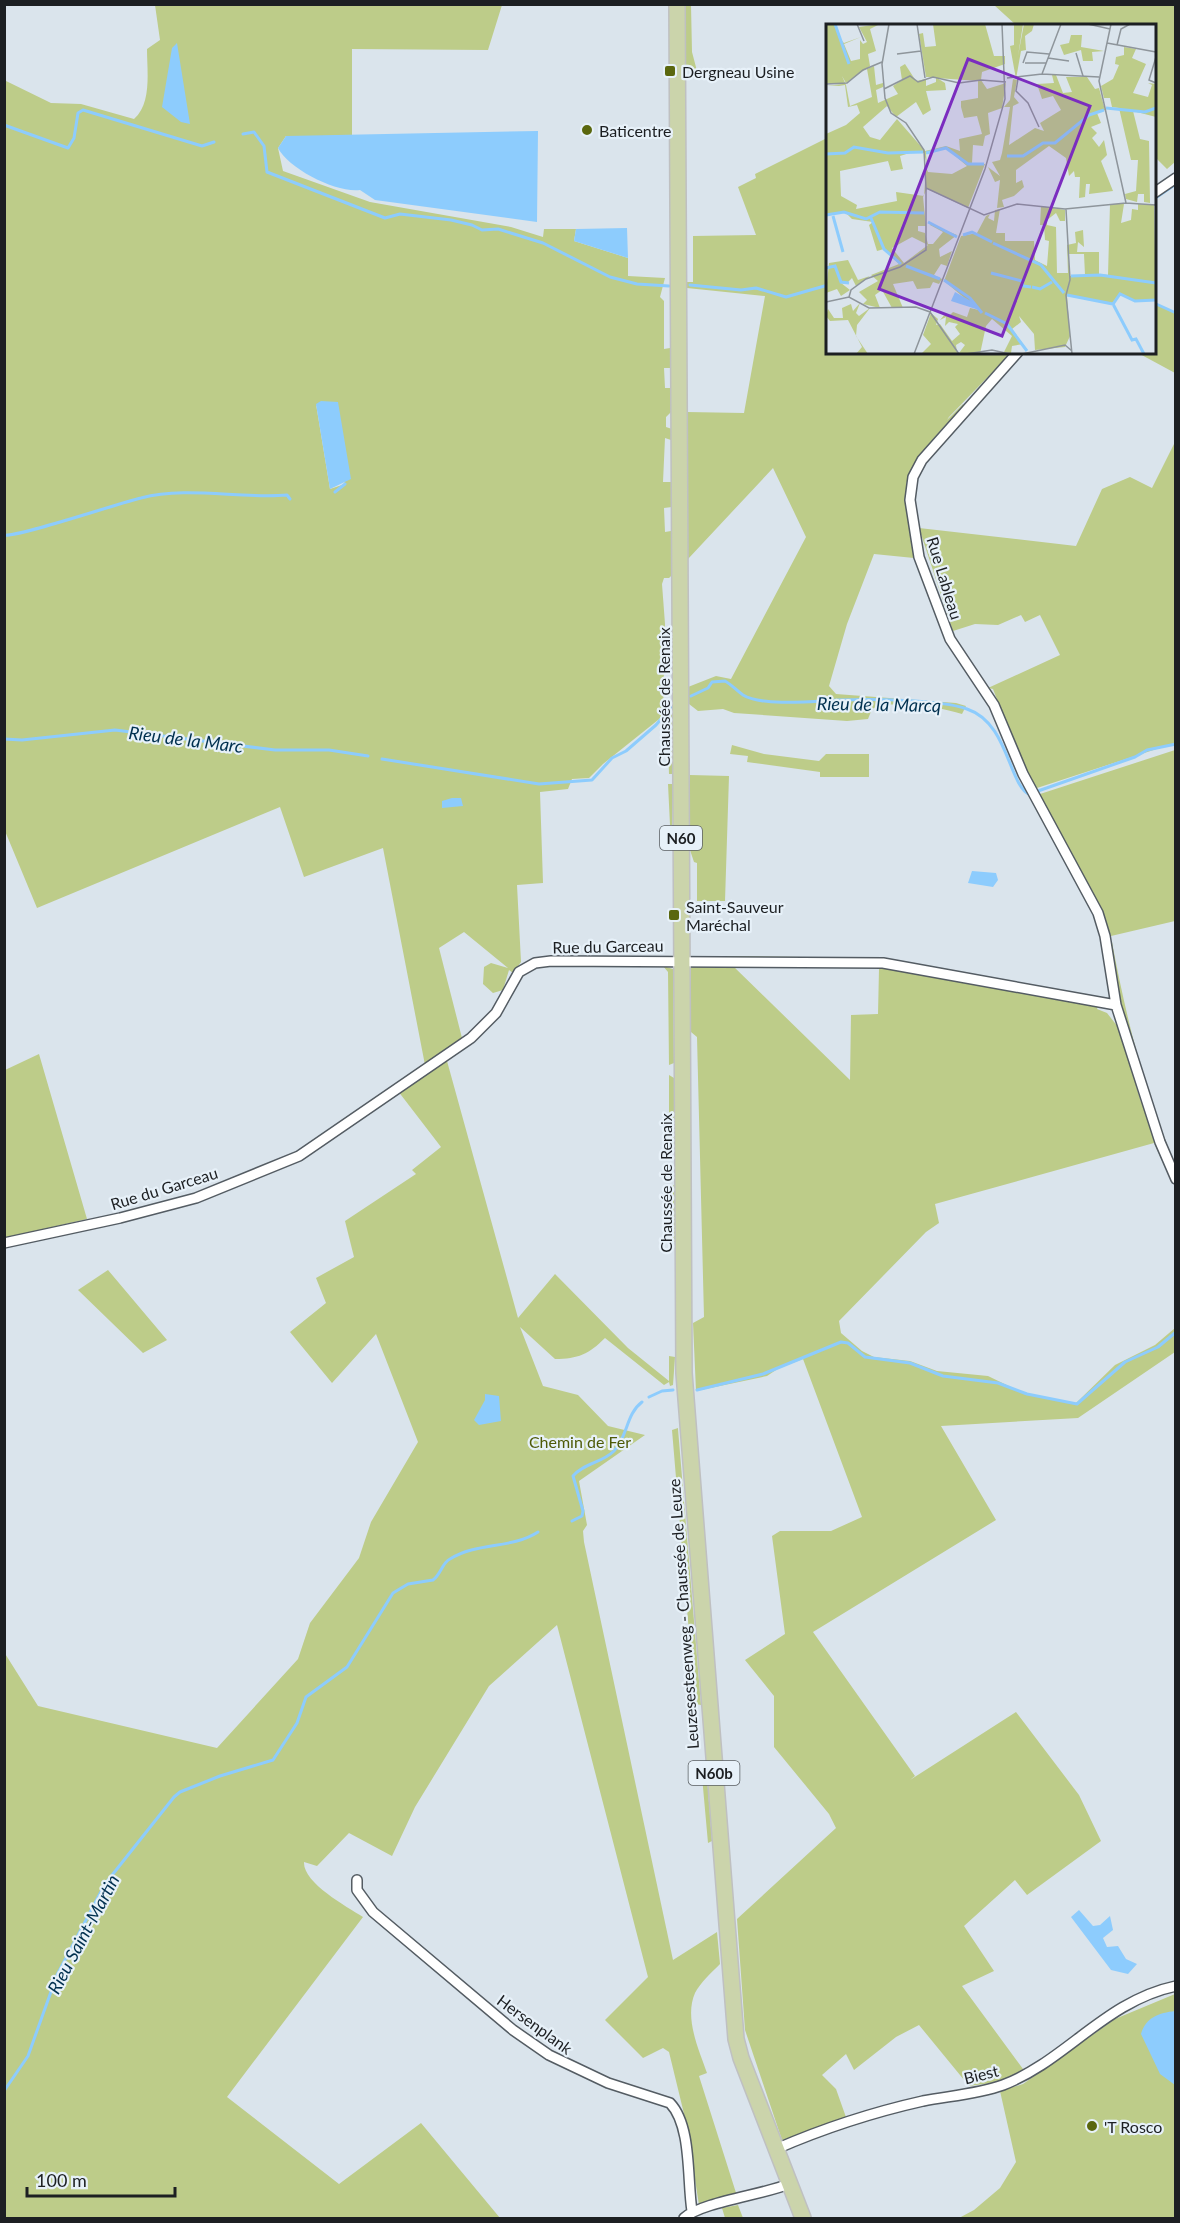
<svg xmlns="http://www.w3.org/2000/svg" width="1180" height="2223" viewBox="0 0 1180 2223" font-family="Lato,sans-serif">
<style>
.green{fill:#bdcc89;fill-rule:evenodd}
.water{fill:#8dccfd}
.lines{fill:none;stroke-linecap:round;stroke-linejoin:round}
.stream{stroke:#8dccfd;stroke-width:3}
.street-casing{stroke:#545c63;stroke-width:12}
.primary-casing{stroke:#bfc0c1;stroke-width:18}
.street{stroke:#fff;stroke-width:9}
.primary{stroke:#cbd4ab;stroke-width:15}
.poi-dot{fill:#5a670e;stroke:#e7f1f9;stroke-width:2}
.labels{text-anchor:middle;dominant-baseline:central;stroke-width:4.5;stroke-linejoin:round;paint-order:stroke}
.shield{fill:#e7f1f9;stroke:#595e62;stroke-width:1.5}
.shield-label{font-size:15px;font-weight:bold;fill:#1c1f22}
.poi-label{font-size:16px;fill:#1c1f22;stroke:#e7f1f9;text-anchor:start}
.street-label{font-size:16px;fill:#1c1f22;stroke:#e7f1f9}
.park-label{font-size:16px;fill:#4e5a07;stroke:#e7f1f9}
.water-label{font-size:18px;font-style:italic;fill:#00304f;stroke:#e7f1f9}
.inset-river{fill:none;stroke:#8dccfd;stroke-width:3}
.inset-road{fill:none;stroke:#8e959b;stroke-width:1.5}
.view{fill:#7b2cbf;fill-opacity:0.15;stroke:#7b2cbf;stroke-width:3}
.inset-edge{fill:none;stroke:#1c1f22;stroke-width:3}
</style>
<rect width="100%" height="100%" fill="#dae4ec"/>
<path class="green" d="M155,5h347l-14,45 -136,-1v87h-66l-8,12 5,23 87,31 141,25 32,10 1,-8h32l-2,12 54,17v18l37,2 -5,19 4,4v48l6,-1 1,20h-7l1,20h6l1,23 -6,6v10l6,2 -1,11 -6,-2 -2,44h8l1,25 -8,1 1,24 6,-1 1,44 -3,3h-5l-2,6 3,40 -2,92 -60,48 -14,14 -17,1 -4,10 -28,3 3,91 -26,2 4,77 -8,11 -4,-3 -6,20 -10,3 -10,-9 1,-17 7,-4 17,5 -44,-36 -25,16 23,90 -37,27 -42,-217 -79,29 -24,-70 -243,101 -32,-77 -1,-751 47,23 30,1 53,15c18,-16 13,-47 13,-70l13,-9zM316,404l29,80 -15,5z
M686,5h5l1,47 5,19 -11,-1z
M994,5h181v157l-8,7 -12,-12 -1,-131 -138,-1z
M827,138l1,214 183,1 -62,64 -2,3 16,-16 1,2c-21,21 -48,49 -58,78l3,1 6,59 -3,1 -3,-15 5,28 -40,-4 -27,70 -18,62 7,8 120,9 10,3 -4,8c-23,-7 -70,-15 -90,-5l-4,10 -21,2 -113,-8 -11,-4 -25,2 -9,-7 -1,-17 28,-11 15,3 75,-142 -33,-69 -85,91 -1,-147 57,1 21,-117 -78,-8v-6h6v-46l63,-1 -18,-48 18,-9 -1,-4z
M1155,304l20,8v61l-37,-20 16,-1z
M1175,442v301l-138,45 -7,-12 -3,1 -34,-88 -5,-1 72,-33 -20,-40 -15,7 -4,-7 -23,10 -23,-1 -22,7 -34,-103 157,18 26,-57 28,-12 22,11z
M667,712h6v62h-4z
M732,745l32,9 55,7 7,-7h43v23h-49v-5l-73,-10 1,-6 -18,-2z
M1175,750v171l-64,15 -10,-29 -2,1 -11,-19 3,-1 -34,-55 2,-2 -5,-10h-3l-14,-26z
M690,775l39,1 -4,125h-28v-38l-3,-1 -4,-12z
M668,784h5l-1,41h-2z
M1112,942c14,76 33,151 63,222v8c-30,-73 -52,-151 -66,-229z
M724,956l160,2v3l-160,-1z
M876,965l222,41 -1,3 10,4 11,14 21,58 -3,1 5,16h3l27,78 -17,-37 -219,61 4,19 -13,9 -87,89 2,12 21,18 12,6 36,4 27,10 51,5 33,16 54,12 40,-39 40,-20 20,-17v24l-97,66 -137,8 55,94 -183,112 102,144 -5,4 106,-68 63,83 22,46 -74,54 -12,-15 -51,46 30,45 -32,15 61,83 -16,12 -38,5 -50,-61 -23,12 -42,33 -8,-16 -24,21 14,14 11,31 -65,20 -37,-110 -8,-111 99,-91 -7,-14 -55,-67v-51l-29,-36 40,-26 -13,-98 8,-5h51l31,-14 -59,-158 -24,9 -12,8 -71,15 -3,-68 11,-6 -7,-280 -6,-5v-64l5,-2h37l117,114 1,-65 27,-1 1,-45h16z
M663,966l10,3 1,94 -5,2 -1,-93z
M39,1054l48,165 -82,19v-168z
M447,1061l71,257 37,-44 73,74 41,33v-25l6,1 -2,28 -3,1 -1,-4 -5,3 -59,-47c-16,16 -27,21 -50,21l-35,-32 23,59 35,9 30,31 37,9 -66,46 8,44 -4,6 1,11 89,418 44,-28 3,32c-8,8 -20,19 -25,29 -11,25 4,57 12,80l-8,3 38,120 -38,9 -13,-83 -17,-70 -6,-4 -20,10 -38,-38 43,-43 -91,-352 -68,61 -74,121 -23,49 -43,-23 -32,33 -13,-4c-1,21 42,44 59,55l-136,180 112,87 82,-61 79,95h-495l-1,-566 34,54 179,42 81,-89 12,-36 49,-65 12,-36 47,-80 -42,-108 -44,49 -42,-51 36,-29 -10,-25 38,-21 -9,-36 71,-47 -4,-4 29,-23 -43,-56z
M669,1075l5,3v69h-5z
M675,1185v57h-6v-56z
M108,1270l59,70 -24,13 -65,-63z
M678,1428v1l23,276 -6,-1 -23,-274z
M706,1764l6,77 -4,2 -7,-78z
M1175,1994v224h-216l15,-8 26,-22 16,-26 -16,-71 23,-7 92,-65z
M738,2205l5,13h-18l-3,-10z"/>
<path class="water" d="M177,43l13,81 -9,-2 -19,-15 10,-59z
M538,131l-1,91 -162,-22 -15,-10c-24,3 -71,-21 -82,-42l8,-12z
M627,228l1,30 -54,-17 2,-12z
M321,401l17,1 13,77 -21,10 -14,-85z
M452,798h9l2,8 -21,2v-7z
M972,871l24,2 2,7 -5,7 -25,-4z
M485,1394l14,2 2,25 -22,4 -5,-5 11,-20z
M1079,1910l14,16 7,-1 10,-9 3,14 -10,8 4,9 11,-1 8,13 11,5 -9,10 -17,-4 -40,-53z
M1175,2011h1l-1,74 -15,-11 -19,-40c5,-17 18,-21 34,-23z"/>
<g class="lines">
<path class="stream" d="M4,125l64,23 6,-10 4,-25 5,-3 119,36 12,-4
M243,134l11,-2 10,14 3,26 118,46 15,-4 51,6 21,5 10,5 16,-1 45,14 67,34 27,7 32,2
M1154,199l22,-15
M690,285l51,5 15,-2 30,9 42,-12
M1154,303l22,10
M335,492l10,-8
M4,535c12,3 115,-32 137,-37 46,-12 98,1 146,-3l3,4
M691,696l17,-8 4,-6 13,-1c7,4 12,10 18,14 19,12 74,6 96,5 31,-1 100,-1 128,9 42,14 41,76 63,86
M4,739l18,1 93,-10 160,20h54l39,6
M382,759l157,25 53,-4 20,-22 14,-7 30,-26 15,-18
M1038,791l97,-34 12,-7 29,-6
M697,1390l66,-16 78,-32 7,1 17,14 45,6 33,13 55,7 29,11 50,10 48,-42 33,-15 18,-15
M649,1397l13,-6 11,-1
M572,1521l10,-5 1,-5 -10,-35c11,-13 29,-13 41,-25 14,-15 12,-37 28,-49
M4,2091l24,-35 29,-81 48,-91 69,-87 6,-5 40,-16 53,-16 24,-37 9,-26 41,-30 46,-74 15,-9 25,-4c8,-6 9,-17 17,-21 27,-17 62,-10 88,-27"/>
<defs>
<path id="street" d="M1154,193l22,-15
M1018,352l-96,108 -9,17 -3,23 9,57 31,82 44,66 29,69 75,139 7,23 11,69
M4,1243l116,-25 76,-20 103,-42 172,-118 25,-25 23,-41 16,-9 16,-2 332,2 233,42 44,137 16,37
M357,1880v10l16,22 140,118 36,25 59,28 62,20c22,23 17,77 22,108
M776,2149c46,-20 98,-37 147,-48 26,-5 55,-7 80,-16 63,-24 102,-84 173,-99
M684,2218c18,-16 78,-23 105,-34"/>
<path id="primary" d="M677,4l7,1369 52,666 5,19 62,160"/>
</defs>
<use href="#street" class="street-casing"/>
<use href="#primary" class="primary-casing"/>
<use href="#street" class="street"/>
<use href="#primary" class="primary"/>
</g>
<g class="poi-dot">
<rect x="664" y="65" width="12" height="12" rx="3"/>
<circle cx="587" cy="130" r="6"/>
<rect x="668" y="909" width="12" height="12" rx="3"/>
<circle cx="1092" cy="2126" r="6"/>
</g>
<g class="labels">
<g class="shield">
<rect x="660" y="826" width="42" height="24" rx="4.5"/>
<rect x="688.5" y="1761" width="51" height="24" rx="4.5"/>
</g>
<g class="shield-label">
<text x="681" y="838">N60</text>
<text x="714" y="1773">N60b</text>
</g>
<g class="poi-label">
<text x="682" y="71">Dergneau Usine</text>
<text x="599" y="130">Baticentre</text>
<text x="686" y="906">Saint-Sauveur<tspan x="686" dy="18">Maréchal</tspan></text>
<text x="1104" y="2126">'T Rosco</text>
</g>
<g class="street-label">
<text transform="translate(945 578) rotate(73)">Rue Lableau</text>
<text transform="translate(663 697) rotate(-90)">Chaussée de Renaix</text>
<text transform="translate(608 946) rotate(-1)">Rue du Garceau</text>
<text transform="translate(665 1183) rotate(-90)">Chaussée de Renaix</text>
<text transform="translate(164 1188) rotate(-17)">Rue du Garceau</text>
<text transform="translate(683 1614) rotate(-94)">Leuzesesteenweg - Chaussée de Leuze</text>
<text transform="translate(535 2024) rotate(36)">Hersenplank</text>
<text transform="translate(981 2074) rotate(-14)">Biest</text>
</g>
<g class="park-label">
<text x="580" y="1441">Chemin de Fer</text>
</g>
<g class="water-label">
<text transform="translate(879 704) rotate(1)">Rieu de la Marcq</text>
<text transform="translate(186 739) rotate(7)">Rieu de la Marc</text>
<text transform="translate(83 1934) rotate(-62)">Rieu Saint-Martin</text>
</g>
</g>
<g transform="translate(826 24)">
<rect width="330" height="330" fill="#dae4ec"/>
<path d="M0,0h8l13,36 -6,-20 3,3 17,-6 -17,7 7,17 9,-2v-19l3,4 4,-2 -8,-15 21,-3 -10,5 6,22 -8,3 2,12 -24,17 -4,-7 4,9 4,21 22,-9 -5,-28 7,-3 2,19 7,-2v4l-7,3 2,13 20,-9 -5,-8 9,-6 -2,-13 5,-3 11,17 10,-2v7l10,-4v-5h-10l-7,-43 4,-1 2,14 11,-1 -3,-22h52l9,32h11v8l-23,8 -1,8 6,9 19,-6 -4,25 -14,5 2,21 -5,2 -2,10 -10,-1 -1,18 13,1 -17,44 -41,-19 -4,8 3,29h-8v5l7,2 3,11h5l10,-12 -13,-7v-1l27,11 -18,14 1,8 12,-6 -5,15 -6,-2 -7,11 8,4 -3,5 -6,-2 -3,6 -13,1 -4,-8 -20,3 10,24h-11l-10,-18 -7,5 5,13 -17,-4 4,-4 -8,-8 19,-11 -7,-6 28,-11 -15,-15 -7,2 -8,-26 4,-3 -21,-3 -7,-7 -19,2v-80l20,-9 14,-12 -3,-8 -9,2 -3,-22 -6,1 -13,-1h16l-16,-2zM111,54l41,3v17l-17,3v6l3,11 13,-2 5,18 -23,5 1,12 -14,-5 -21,5 -28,-32 -17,21 -10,-3 -7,-10 24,-21 9,11 20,-15 7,13 8,-5 -5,-19 20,-1 -1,-7zM120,124l21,18 -15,8 -24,-2 -2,-5 -2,29 -28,-4 1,9 -41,8 1,-4 -16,-9 -1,-25 48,-10 3,10 12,-2 -3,-13 16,-5 8,2 3,12 -1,-11zM86,213l16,8 -24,18 -12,-15zM188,0h9l-5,32 6,-32h10l-2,7 -7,5 1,14 -5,1 -5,28 -6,-33 4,-1zM245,11h11l-1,12 23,4 -12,1 1,9h-10l-2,-11 -17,5 -4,-10 9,-2zM298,23l12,2 -4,9 14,6 -13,29 15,4 4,-12 -4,-2 8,1v33l-23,-6 7,28 9,2 1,62 -6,-1v-8h-6l-1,8 -11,-3 -1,-5 11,-3 2,-31h-7l-12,-52 -7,-1 -2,-9h-6l-3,-12 12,-7 6,-14 -4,-1 1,-7 8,-2zM226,51h4l7,18 9,-1 -6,-15h21l8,12 4,-1 6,22 -8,3 4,10 -10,4 6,6 -5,5 7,9 5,-7 3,15 -6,6 12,30 -24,3 1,-10h-4l-1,13 -6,1 1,-21h-5l-1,-6 -5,5 -3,-18 -17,-12 -33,24v13l6,-3 2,7 -10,9 -12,4 2,7 -7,1 3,-28 -5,2 -7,-15 12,9 -8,-14 8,-2 2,-7 8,-46h-6l6,-7 3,-21 4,1 -3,17 5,6 -6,3 -4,39 26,-17 9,3 -4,-8 21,-13 -8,-14 -11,3 -5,-15 17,-1zM284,180h14l-3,19 10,-3 1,-11 6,1v-6l16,1 2,95 -21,1 -15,-7 -7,10 -46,-8 3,40 -5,11 -30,3 -1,-16 -15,-18 2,6 -9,7 11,15 -11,2 -1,7 -7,-1 8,-16 -20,-17 -6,7 -6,28 -21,-1 6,-8 -4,-3 -5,3 1,8 -36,1 10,-10 -8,-9 8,-22 7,6 -2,6 4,-1 12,17 8,-7 -5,-7 3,-3 -9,-2 -4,4 1,-9 -6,3 5,-6 4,2 4,-4 14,5 3,-9 9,2 -35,-29 17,-45 16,-3 9,-17 4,-2 -2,4 6,3 1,-11 5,-1 -4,24h9v8h29l1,19 12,6 2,-25 -4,-1 -1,-15h-4l1,-19 24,4v11h-5l-4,-8 -9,7v5l9,2 1,46h11l-1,-28 9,-2 -1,-11 8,-2 1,17 -6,-5 -1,10h22v22l9,1zM242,230h16l1,21 -15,1zM22,236l10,20 12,-4 -14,10 -4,-8 -6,6 -5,-1 9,7 -9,6 -4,-7 -11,4 3,-30zM34,279l-4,10 3,3 11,-8 -13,17 -1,11 12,18h-12l6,-7 -14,-27 -18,1 -4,-5 2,-7 6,9h9l-1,-10 9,-4 2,7z" fill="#bdcc89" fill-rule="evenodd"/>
<path d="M129,268l16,9 8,9 -28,-9z" fill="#8dccfd"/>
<path class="inset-river" d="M9,0l14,40M280,84l39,4 11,-4M100,129l20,-5 22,16h16M0,130l19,-1 9,-6 34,6 35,-1M181,132h16l20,-13h12l34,-28 15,-5M0,191l18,-3 22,7 14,-7 44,1M7,192l10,36M45,194l13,31 17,15M102,198l29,15M137,211l9,-3 20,10M167,219l48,22 23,28M80,242l34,13M0,244l9,-2 6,16 8,1M165,249l31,8 1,5 8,1M245,252l29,-1 56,8M118,256l26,18 12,15M206,263l8,2 12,-7M241,271l46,9 7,-10 15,7 21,-1M287,280l19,36 4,-1 8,15M159,289l22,11 20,27"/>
<path class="inset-road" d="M31,0l7,17M63,0l-7,40 3,34 6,15 15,10 18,27 2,38 58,27 33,-11 48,5 61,-6 30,2M91,0l8,54M262,0l22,5M285,0l-12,57 27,122M281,19l49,9M291,21l4,-16 9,-5M250,29l7,23M71,30l24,-3M330,33l-7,23 7,3M222,34l21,3M197,39l4,-11 22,2M199,39h21M216,50l19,-50M181,54l35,-4 57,3M192,55l-2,12 12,12 11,24M0,60l21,-1 16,-13 19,-8M58,65l26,-13 8,6 15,-5 26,6 22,-3 25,2M240,185l4,71 -4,15 6,59M23,273l2,-7 15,-11 34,-12 26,-17v-62M0,278l23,-5 20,11 47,-1 14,5 29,42M88,330l71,-185 20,-70 -3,-75M140,330l26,-4 18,4M196,330l43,-9 7,6"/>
<path class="view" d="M142,35l122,47 -88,230 -123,-47z"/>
<rect width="330" height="330" class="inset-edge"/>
</g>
<rect width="1180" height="2223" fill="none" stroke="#1c1f22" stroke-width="12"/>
<path d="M27 2187v9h148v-9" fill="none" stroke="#1c1f22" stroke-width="3"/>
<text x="36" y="2187" font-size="18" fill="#1c1f22" stroke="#e7f1f9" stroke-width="4.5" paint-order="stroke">100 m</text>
</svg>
